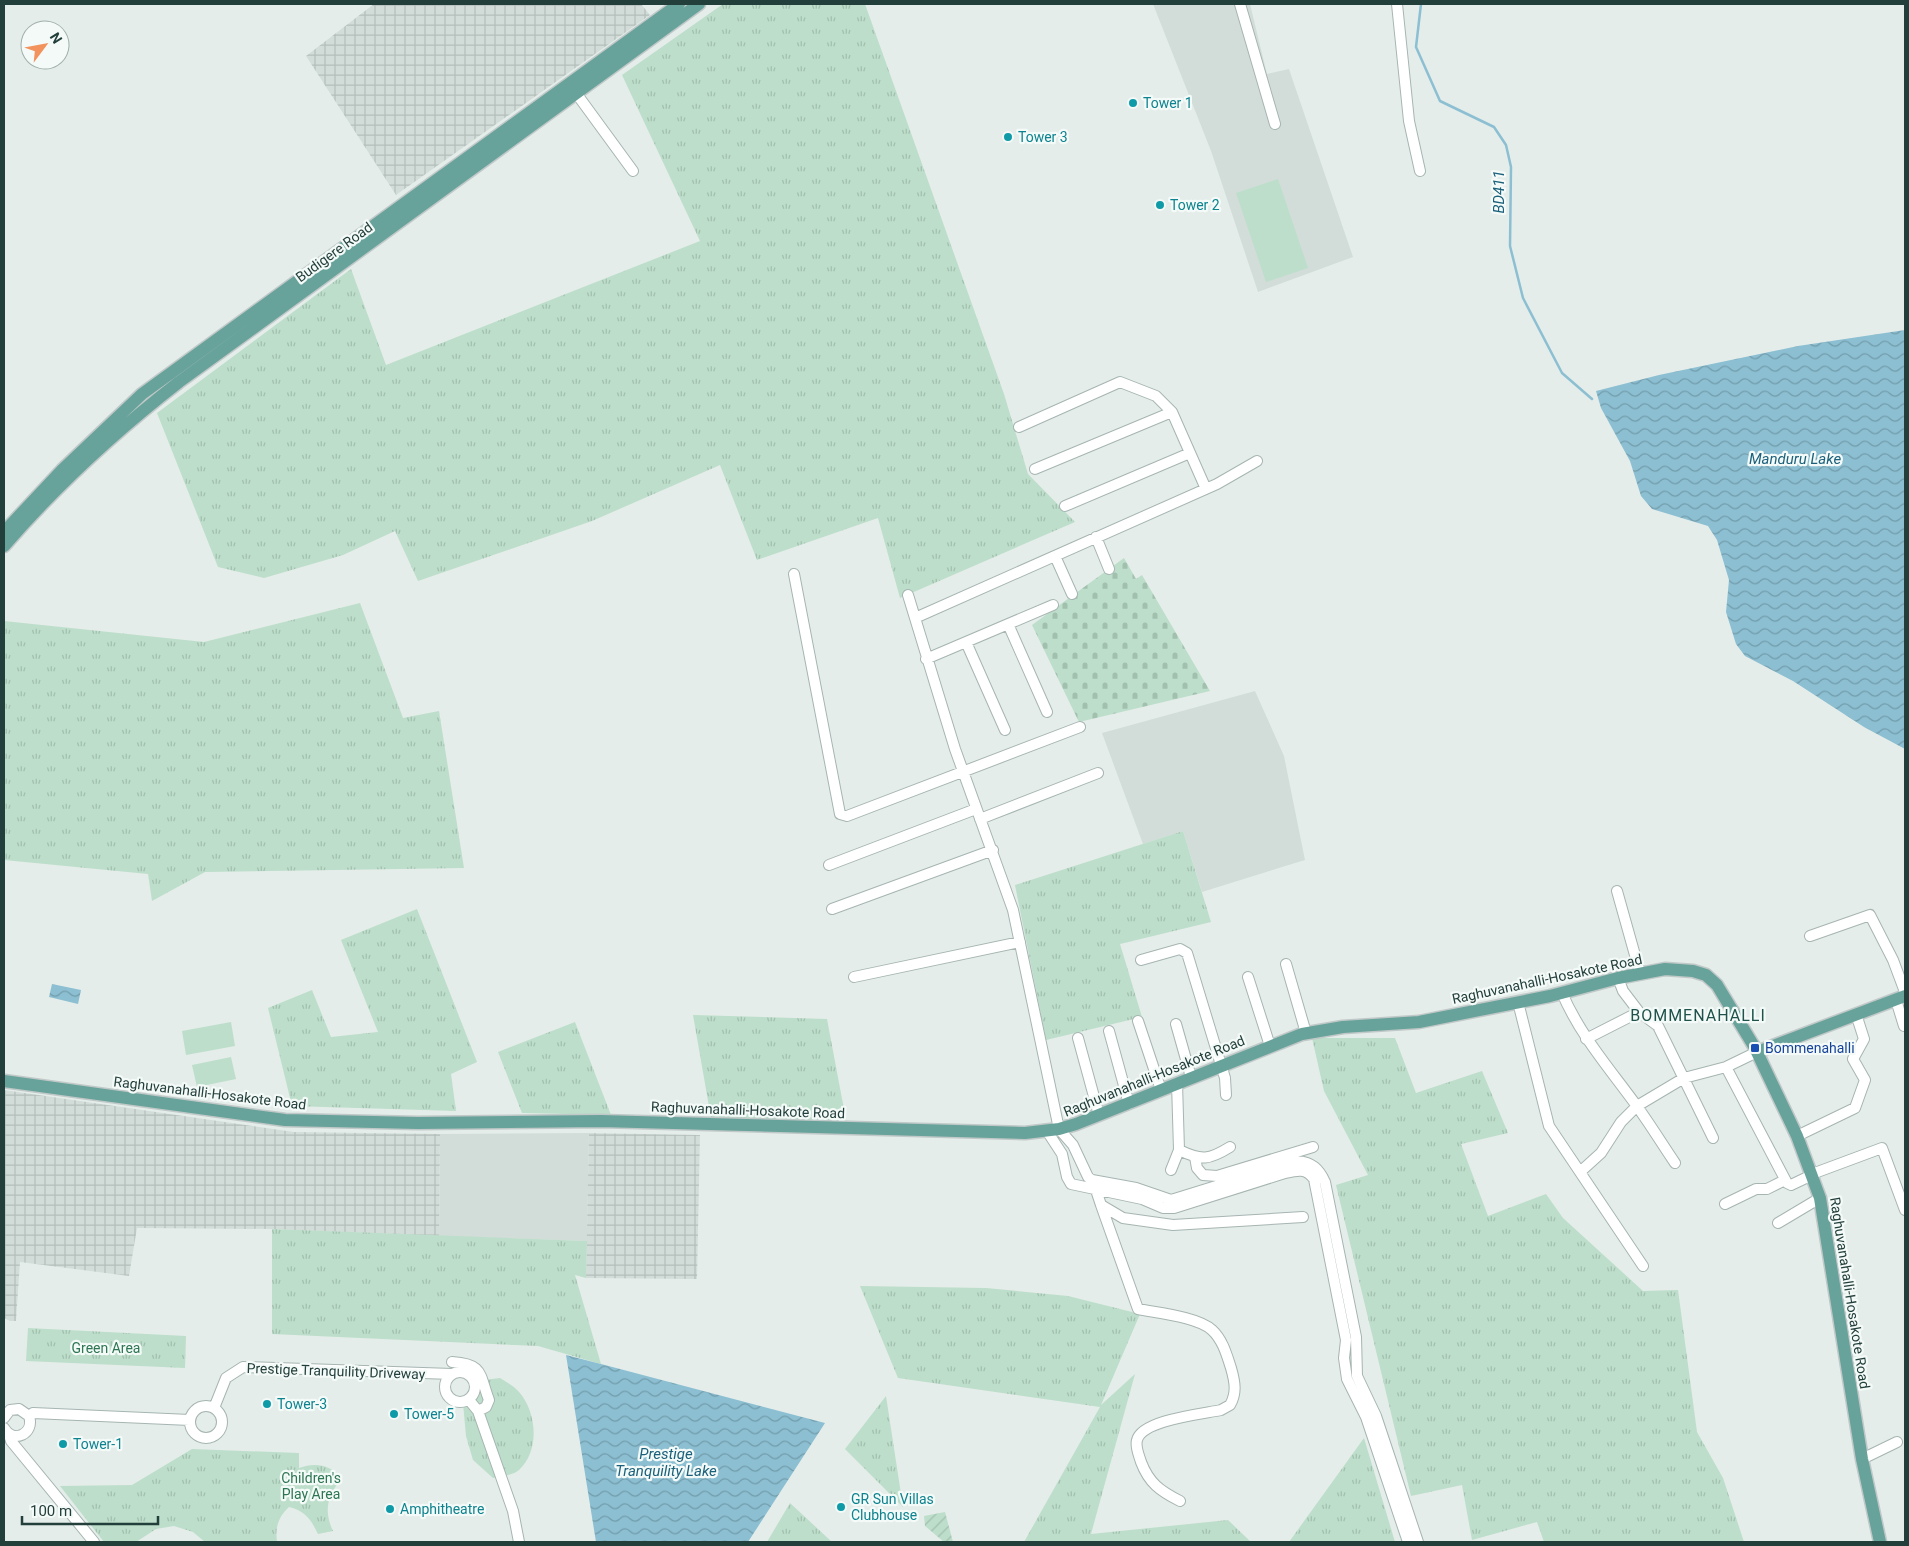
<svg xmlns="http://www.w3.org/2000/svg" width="1909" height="1546" viewBox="0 0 1909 1546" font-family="Roboto,sans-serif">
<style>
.built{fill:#d2ddd9}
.industrial{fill:url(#industrial-grid)}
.grass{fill:url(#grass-tufts)}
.cemetery{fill:url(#cemetery-stones)}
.garden{fill:url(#garden-furrows)}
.pitch{fill:#bddeca}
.water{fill:url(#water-waves)}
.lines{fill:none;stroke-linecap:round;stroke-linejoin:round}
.stream{stroke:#8cbfd2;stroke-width:2.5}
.minor-casing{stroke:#a6b5b2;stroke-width:12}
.major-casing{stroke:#c1c9c8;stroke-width:15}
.minor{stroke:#fff;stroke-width:10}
.major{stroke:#68a39b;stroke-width:12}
.culture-dot{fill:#0f9aa8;stroke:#f4faf8;stroke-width:2}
.transit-dot{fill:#1a4fb4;stroke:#f4faf8;stroke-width:2}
.labels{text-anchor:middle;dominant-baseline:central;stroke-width:4.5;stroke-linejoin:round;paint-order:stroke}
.culture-label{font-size:14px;fill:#0d838f;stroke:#f4faf8;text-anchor:start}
.street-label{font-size:14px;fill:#233f3b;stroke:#f4faf8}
.transit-label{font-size:14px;fill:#164399;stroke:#f4faf8;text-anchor:start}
.park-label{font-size:14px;fill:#2d7652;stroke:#f4faf8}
.water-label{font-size:15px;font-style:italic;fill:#1c617c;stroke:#f4faf8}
.quarter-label{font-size:16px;letter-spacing:1px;fill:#1e524b;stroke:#f4faf8}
</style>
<defs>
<pattern id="industrial-grid" width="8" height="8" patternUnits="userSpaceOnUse" patternTransform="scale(1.25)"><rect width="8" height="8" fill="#d2ddd9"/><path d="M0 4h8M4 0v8" fill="none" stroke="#b4bfbb"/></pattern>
<pattern id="grass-tufts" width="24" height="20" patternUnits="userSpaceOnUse" patternTransform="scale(1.25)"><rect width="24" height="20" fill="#bddeca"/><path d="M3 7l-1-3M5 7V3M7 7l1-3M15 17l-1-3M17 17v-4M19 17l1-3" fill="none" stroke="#a2c0ae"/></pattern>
<pattern id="cemetery-stones" width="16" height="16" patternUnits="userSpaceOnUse" patternTransform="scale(1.25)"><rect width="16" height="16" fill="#bddeca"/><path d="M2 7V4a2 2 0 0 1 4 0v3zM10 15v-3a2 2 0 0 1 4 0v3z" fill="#a2c0ae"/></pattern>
<pattern id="garden-furrows" width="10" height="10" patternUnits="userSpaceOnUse" patternTransform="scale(1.25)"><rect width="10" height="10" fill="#bddeca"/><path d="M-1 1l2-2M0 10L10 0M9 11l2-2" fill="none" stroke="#a2c0ae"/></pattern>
<pattern id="water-waves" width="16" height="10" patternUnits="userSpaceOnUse" patternTransform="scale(1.25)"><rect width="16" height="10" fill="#8cbfd2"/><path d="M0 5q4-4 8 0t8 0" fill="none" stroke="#729dac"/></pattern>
</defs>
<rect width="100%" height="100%" fill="#e4edea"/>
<path class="built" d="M1153,4h97l17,70 22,-5 64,188 -95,35 -47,-141z
M1255,691l29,65 21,104 -103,32 -19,-61 -40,13 -41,-111z
M589,1133l-2,108 -148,-5 1,-102z"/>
<path class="industrial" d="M374,4h267l9,11 -254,180 -90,-139z
M4,1090l290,42 146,2 -1,102 -167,-7 -135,-1 -8,48 -109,-14 -4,59h-6l-6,-3z
M589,1133l111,2 -3,144 -111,-1z"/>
<path class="grass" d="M723,4h142l139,390 24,80 47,48 -175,76 -22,-80 -121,42 -37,-95 -128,56 -174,60 -23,-50 -52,24 -79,23 -46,-11 -61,-154 194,-144 35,96 314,-124 -78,-166z
M360,603l43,115 36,-7 25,157 -259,4 -53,29 -4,-27 -144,-14v-239l200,21z
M1183,831l28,91 -91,22 22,73 -96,23 -31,-155z
M417,909l60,153 -26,12 5,37 -164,-5 -24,-98 44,-18 19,47 47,-5 -37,-92z
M693,1015l134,4 19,101 -135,-2z
M575,1022l36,93 -89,-2 -24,-61z
M1312,1038h83l21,55 66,-22 26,62 -47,11 27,72 58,-22 17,24 80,73 35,-1 19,142 26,46 21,64h-200l-7,-20 -65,18 -10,-55 -51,11 -75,-311 32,-10 -44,-84z
M272,1229l315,12 -1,37 -11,-3 26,89 -63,-18 -266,-12z
M860,1286l126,2 82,8 72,18 -39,91 34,-31 -44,160 137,-14 23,22h-227l76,-135 -202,-29z
M28,1328l158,8 -1,32 -159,-7z
M500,1378c6,4 14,8 19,14 18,20 21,59 0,78 -5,5 -18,6 -26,8l-20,-18 -7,-24 -3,-33 13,-22z
M886,1396l17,111 -58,-58z
M1364,1438l31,104h-106z
M192,1449l107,4v15c17,-6 31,-3 43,10 -14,17 -19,32 -9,53l-15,3c-7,-14 -12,-23 -29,-27 -11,10 -14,21 -12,35h-72l-12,-10 -19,-6 -18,3 -20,13h-32l-44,-56 72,-1z
M790,1503l42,39h-65z"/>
<path class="cemetery" d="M1124,558l12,21 6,-4 68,116 -131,31 -47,-97z"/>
<path class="garden" d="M945,1512l8,30h-9l-19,-16 -1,-10z"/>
<path class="pitch" d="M1278,179l30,89 -42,14 -30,-89z
M231,1022l4,24 -49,9 -4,-24z
M231,1057l5,22 -39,8 -5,-22z"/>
<path class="water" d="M1905,330v419l-41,-22 -71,-46 -48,-25 -9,-12 -10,-32 3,-32 -12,-40 -9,-14 -56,-17 -11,-13 -11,-35 -29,-53 -5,-17 63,-16 139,-29z
M52,984l29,6 -3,14 -29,-7z
M566,1355l35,9 224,59 -77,119h-152z"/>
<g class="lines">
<path class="stream" d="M1421,4l-5,43 24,54 54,26 12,18 5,22 -1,79 13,52 39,75 30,26"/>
<defs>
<path id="minor" d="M1240,4l35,120
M1397,4l12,117 11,50
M576,93l57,78
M1019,427l101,-45 36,14 16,16 34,77
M1035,469l137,-57
M1065,506l125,-53
M1096,537l13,32
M1055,556l17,38
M794,574l46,240 7,2 233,-89
M908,595l47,154 58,161 46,219 14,16 15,32 4,3 44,8 35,12 126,-39c15,1 22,8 28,21l31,155 1,39 19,40 42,126
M915,618l302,-134 40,-23
M1008,624l39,88
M966,642l39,88
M926,659l127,-54
M980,819l118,-46
M829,865l147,-56
M1617,891l23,82
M832,909l161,-59
M1810,936l60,-21 23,45 12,32
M1141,960l39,-11 7,4 38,125 1,17
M1286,964l20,69
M854,977l166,-35
M1248,977l22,69
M1618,978l5,13 16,21 19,14 55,112
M1562,993c18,42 47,75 74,112 14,19 26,39 39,58
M1896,1000l8,26
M1518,1002l31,124 94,140
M1138,1021l23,69
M1176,1024l15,53
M1109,1031l20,73
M1078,1038l21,77
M1586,1039l53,-27
M1726,1067l61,116 4,2 21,-10
M1047,1131l15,23 5,23 4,7 71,15 21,9h11l111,-35c13,-3 21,-5 29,6l32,161 -2,18 3,21 19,38 42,125
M1797,1136l58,-28 10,-28 -12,-21 11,-20 -8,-25
M1179,1150c23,11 30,10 51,-3
M1195,1157l2,11 6,7 14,1 96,-29
M1171,1170l8,-20 -2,-67
M1580,1172l21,-19 20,-31 16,-16 47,-28 42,-11 31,-15
M1812,1174l70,-26 23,62
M1094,1184l7,21 22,13 50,7 130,-8
M1725,1204l31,-15h11l18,-9
M1101,1205l37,104c20,4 60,8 74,21 11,10 15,26 19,38 4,14 6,25 -1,37l-9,5c-19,4 -79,10 -84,30 -2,7 2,15 4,22 8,21 19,29 39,39
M1778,1223l42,-25
M452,1362c32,2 27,12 37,38l-3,7 -8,4
M445 1387a15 15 0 1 1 30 0a15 15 0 1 1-30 0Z
M469,1400l9,11 35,100 6,31
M190 1422a16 16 0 1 1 32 0a16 16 0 1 1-32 0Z
M214,1408l12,-30 17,-11 209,7
M29,1416l4,-3 157,7
M4,1418l6,-8 9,-1 10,7c6,18 -16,28 -25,12
M9,1435l2,6 83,101
M1862,1459l35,-17"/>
<path id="major" d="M4,532l58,-62 80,-76 537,-390
M4,546c52,-60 112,-115 175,-164l520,-378
M1757,1052l148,-56
M4,1081l281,39 133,3 183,-2 424,12 34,-4 17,-5 226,-90 41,-7 76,-5 131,-26 68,-18 47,-9 28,2 13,4 11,10 38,63 42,88 23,62 42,261 18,83"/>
</defs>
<use href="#minor" class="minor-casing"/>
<use href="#major" class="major-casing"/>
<use href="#minor" class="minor"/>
<use href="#major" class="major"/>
</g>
<g class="culture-dot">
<circle cx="1133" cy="103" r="5"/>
<circle cx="1008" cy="137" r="5"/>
<circle cx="1160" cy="205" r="5"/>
<circle cx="267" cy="1404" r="5"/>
<circle cx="394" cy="1414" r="5"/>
<circle cx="63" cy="1444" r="5"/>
<circle cx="841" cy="1507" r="5"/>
<circle cx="390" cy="1509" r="5"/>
</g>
<rect class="transit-dot" x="1750" y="1043" width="10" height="10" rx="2.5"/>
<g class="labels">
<g class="culture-label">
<text x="1143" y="103">Tower 1</text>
<text x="1018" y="137">Tower 3</text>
<text x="1170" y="205">Tower 2</text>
<text x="277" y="1404">Tower-3</text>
<text x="404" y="1414">Tower-5</text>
<text x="73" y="1444">Tower-1</text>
<text x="851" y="1499">GR Sun Villas<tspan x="851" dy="16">Clubhouse</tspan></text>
<text x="400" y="1509">Amphitheatre</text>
</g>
<g class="street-label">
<text transform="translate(334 252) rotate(-36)">Budigere Road</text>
<text transform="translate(1547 979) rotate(-12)">Raghuvanahalli-Hosakote Road</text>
<text transform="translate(1154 1076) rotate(-22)">Raghuvanahalli-Hosakote Road</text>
<text transform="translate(210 1093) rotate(7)">Raghuvanahalli-Hosakote Road</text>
<text transform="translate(748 1110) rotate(2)">Raghuvanahalli-Hosakote Road</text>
<text transform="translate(1850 1293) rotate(81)">Raghuvanahalli-Hosakote Road</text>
<text transform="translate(336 1371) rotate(2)">Prestige Tranquility Driveway</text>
</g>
<g class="transit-label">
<text x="1765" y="1048">Bommenahalli</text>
</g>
<g class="park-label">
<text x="106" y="1348">Green Area</text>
<text x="311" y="1478">Children's<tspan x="311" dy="16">Play Area</tspan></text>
</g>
<g class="water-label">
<text transform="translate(1499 192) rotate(-90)">BD411</text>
<text x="1795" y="459">Manduru Lake</text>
<text x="666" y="1454">Prestige<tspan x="666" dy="17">Tranquility Lake</tspan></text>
</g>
<g class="quarter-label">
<text x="1698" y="1015">BOMMENAHALLI</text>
</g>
</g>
<rect width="1909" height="1546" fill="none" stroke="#233f3b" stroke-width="10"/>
<g transform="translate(45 45) rotate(58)"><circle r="24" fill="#f4faf8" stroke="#a0afac"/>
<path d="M0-4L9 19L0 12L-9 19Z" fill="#f2925d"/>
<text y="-8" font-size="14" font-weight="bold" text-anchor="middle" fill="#233f3b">N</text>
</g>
<path d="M22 1516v8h136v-8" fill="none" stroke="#233f3b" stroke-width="2.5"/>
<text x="30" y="1516" font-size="15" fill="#233f3b" stroke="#f4faf8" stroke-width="4" paint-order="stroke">100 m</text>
</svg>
